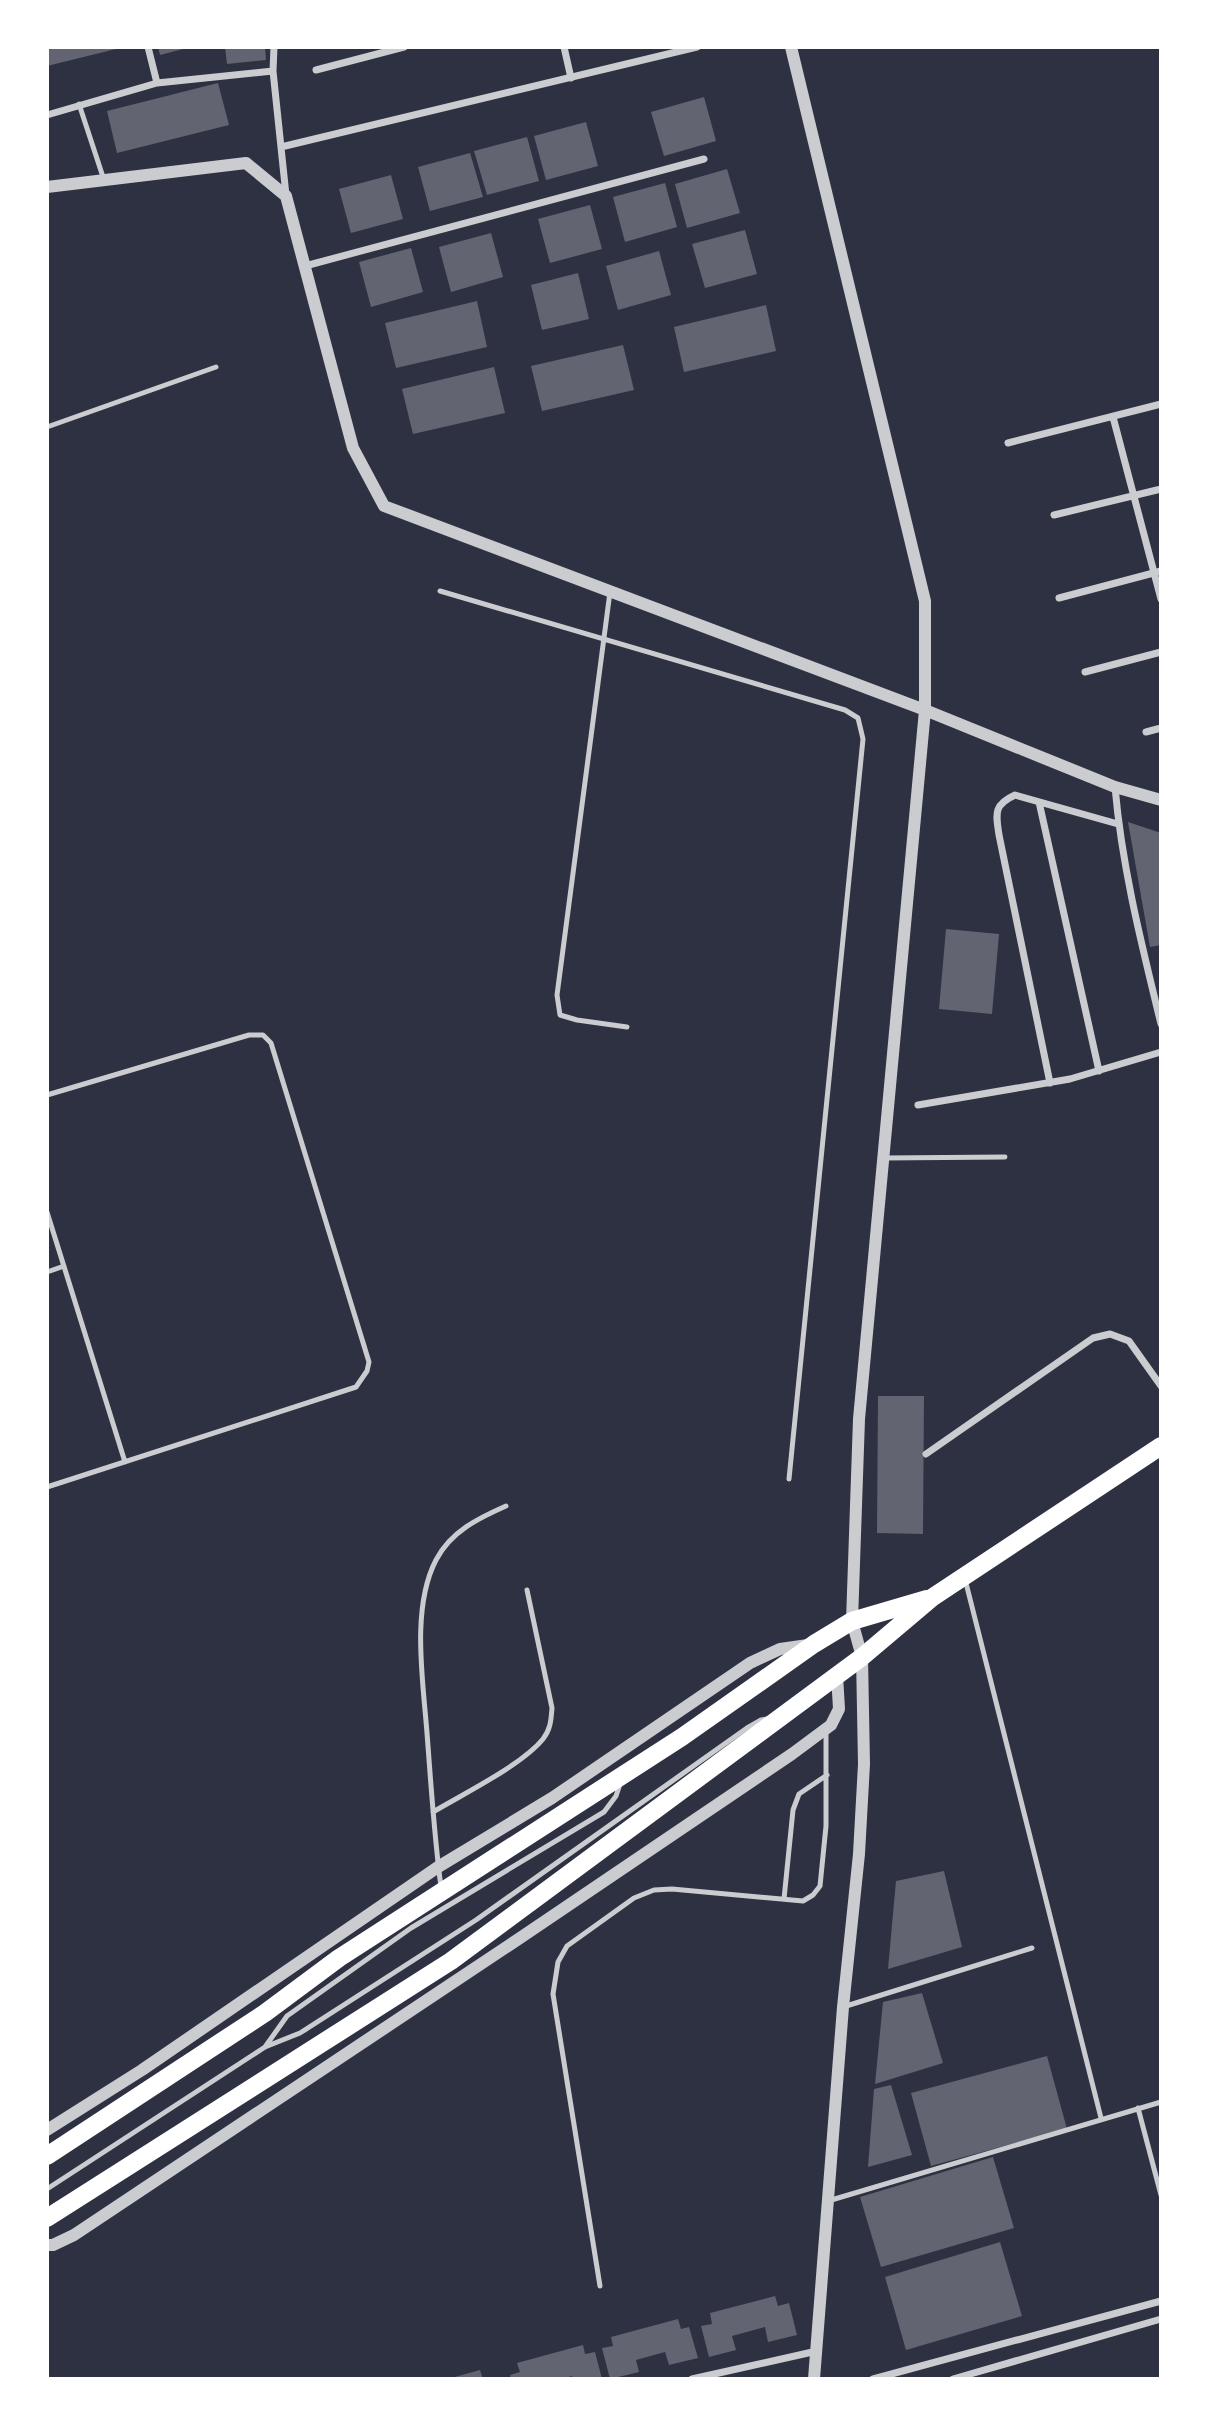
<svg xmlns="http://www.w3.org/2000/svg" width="1208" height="2426" viewBox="0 0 1208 2426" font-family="'Open Sans',sans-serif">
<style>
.building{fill:#626471}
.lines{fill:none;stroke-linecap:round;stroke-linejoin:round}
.service{stroke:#caccd0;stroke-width:5}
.minor{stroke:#caccd0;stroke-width:7}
.tertiary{stroke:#caccd0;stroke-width:12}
.trunk{stroke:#fff;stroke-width:18}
</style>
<rect width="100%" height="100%" fill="#2d3142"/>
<path class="building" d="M47,47h73v1l-73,18z
M158,47h29v1l-27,7z
M225,47h40l1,13 -39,4z
M218,83l11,42 -112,28 -10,-42z
M704,97l12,44 -52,15 -13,-44z
M586,122l12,44 -52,14 -12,-44z
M527,137l12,44 -52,14 -13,-44z
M470,153l13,44 -53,14 -12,-44z
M727,169l13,44 -53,15 -12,-44z
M391,175l12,44 -52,14 -12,-44z
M665,183l12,44 -52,15 -12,-45z
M590,205l12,44 -52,14 -12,-44z
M745,230l12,44 -52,14 -13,-44z
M491,233l12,44 -52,15 -12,-45z
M411,248l12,44 -52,15 -12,-45z
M659,251l12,44 -53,15 -12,-44z
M578,273l11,46 -47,11 -11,-45z
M477,301l10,46 -91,21 -11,-45z
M766,305l10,46 -92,21 -10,-45z
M623,345l11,45 -92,21 -11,-45z
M494,367l11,46 -92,21 -11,-45z
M1128,822l33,11v112l-11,2z
M946,929l53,5 -7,80 -53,-5z
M878,1396h46l-1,138 -46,-1z
M944,1871l18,76 -74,22 8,-88z
M922,1993l21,70 -68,21 8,-82z
M1047,2056l20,73 -136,37 -20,-73z
M891,2085l21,70 -44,12 6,-78z
M993,2157l21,71 -133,39 -21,-70z
M1000,2242l22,74 -116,34 -21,-73z
M775,2296l3,10 11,-3 8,32 -29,7 -3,-15 -33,9 4,14 -27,7 -8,-31 11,-2 -2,-11z
M678,2319l3,10 8,-2 9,31 -29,7 -4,-13 -29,8 3,12 -29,7 -8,-31 11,-2 -2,-9z
M583,2345l2,9 10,-2 7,27h-29l-1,-3 -10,3h-51l-1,-4 10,-3 -3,-9z
M480,2370l3,9h-32v-1z"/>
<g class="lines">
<path class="service" d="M79,104l25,76
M47,427l169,-60
M440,591l405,119 13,8 5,21 -74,740
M610,592l-53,403 3,20 17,5 50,7
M47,1095l202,-60h14l8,8 98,319 -2,9 -11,16 -309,100
M884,1158l121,-1
M47,1212l78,250
M47,1272l17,-6
M965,1579l136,539
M433,1812c30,-18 89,-47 110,-73 8,-10 8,-20 9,-31l-25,-118
M441,1887c-7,-52 -10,-103 -14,-154 -4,-53 -16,-125 9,-173 15,-29 43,-42 70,-54
M784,1899l9,-89 6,-16 28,-19
M843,2007l189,-59
M265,2047l22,-31 124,-88 193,-116 12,-16 4,-12
M1138,2108l23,87
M47,2189l218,-142 35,-14 176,-113 271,-192 14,-8 6,-1
M828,2201l333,-99
M600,2286l-47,-292 5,-32 9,-16 67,-48 20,-8 18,-1 131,12 10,-6 7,-9 6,-60v-94"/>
<path class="minor" d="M148,47l9,36
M274,47l-1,24 13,124
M564,47l7,31
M316,70l88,-23
M47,115l110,-32 116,-12
M281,147l416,-100
M305,266l399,-107
M1113,417l48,182
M1008,443l153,-39
M1054,515l107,-26
M1059,598l102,-27
M1085,672l76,-20
M1146,732l15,-4
M1115,787c7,81 27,159 46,237
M1039,802l60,269
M1050,1083l-51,-248c-3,-21 -6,-30 16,-40l103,29
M918,1105l152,-26 91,-27
M926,1454l167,-116 17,-4 19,7 32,45
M692,2379l125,-28
M873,2379l288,-78
M953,2379l208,-60"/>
<path class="tertiary" d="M791,47l134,554v109l-66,709 -7,202 10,36 2,107 -5,90 -16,153 -29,372
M47,187l199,-24 40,33 67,252 31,58 541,204 190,77 46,13
M47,2130l95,-60 296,-203 114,-69 198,-135 30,-14 28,-4
M47,2245h6l21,-10 446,-297 272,-184 39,-29 8,-16 -2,-34"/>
<path class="trunk" d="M47,2156l218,-143 74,-55 343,-221 132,-93 38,-23 75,-22
M47,2218l404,-257 411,-304 71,-60 228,-151"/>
</g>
<rect width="1208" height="2426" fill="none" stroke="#ffffff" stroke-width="98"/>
</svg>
